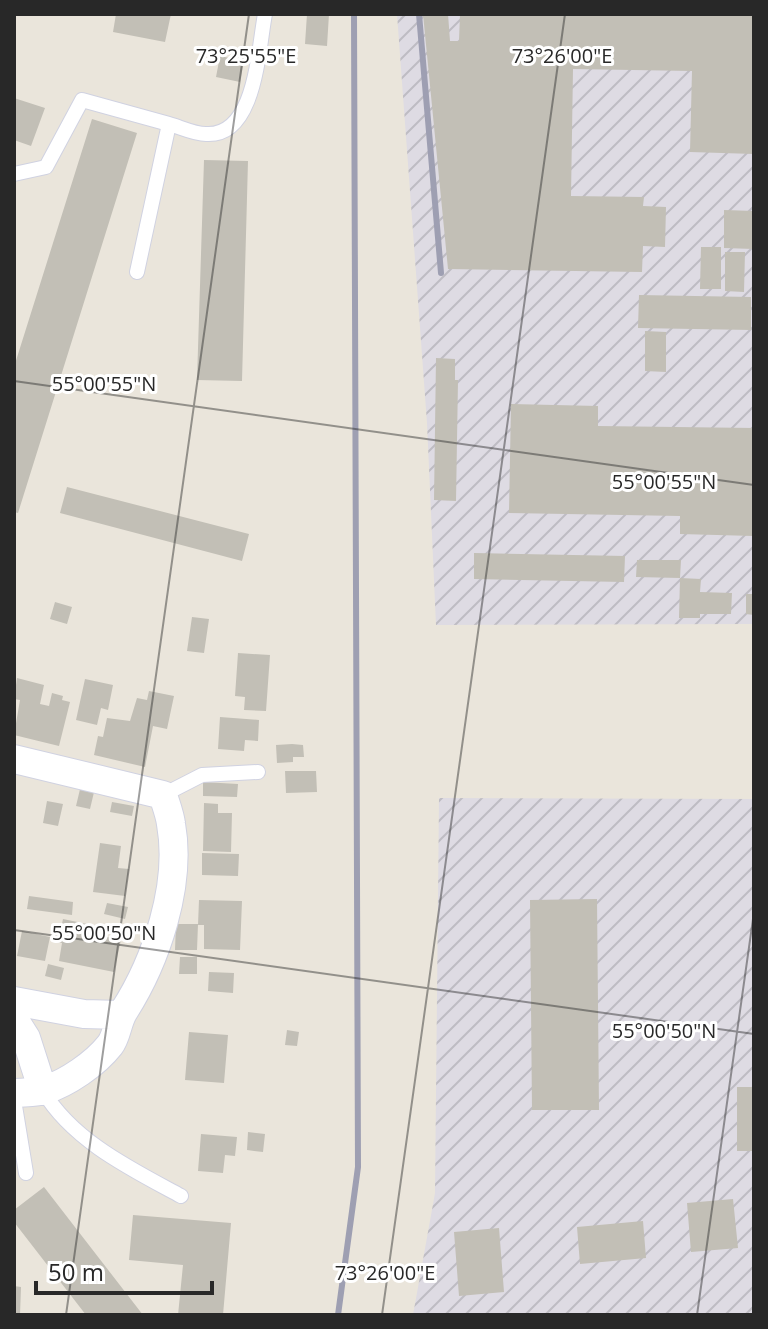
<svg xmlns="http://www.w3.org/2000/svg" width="768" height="1329" viewBox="0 0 768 1329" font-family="'Open Sans',sans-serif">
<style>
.industrial{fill:url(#industrial-furrows)}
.building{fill:#c2bfb6}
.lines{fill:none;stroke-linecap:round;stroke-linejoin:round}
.service-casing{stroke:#d0d2e1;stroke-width:16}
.minor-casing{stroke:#d0d2e1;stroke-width:30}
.service{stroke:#fff;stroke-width:14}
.minor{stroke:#fff;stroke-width:28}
.rail{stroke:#9e9fb2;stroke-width:6}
.ticks{fill:none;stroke:#282828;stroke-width:2;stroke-opacity:0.45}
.ticks-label{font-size:20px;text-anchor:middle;fill:#282828;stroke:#fff;stroke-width:6;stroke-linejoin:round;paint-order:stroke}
</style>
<defs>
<pattern id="industrial-furrows" width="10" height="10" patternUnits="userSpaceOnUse" patternTransform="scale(2)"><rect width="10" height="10" fill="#dedbe3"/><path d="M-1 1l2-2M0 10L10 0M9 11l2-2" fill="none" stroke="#bebcc3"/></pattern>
</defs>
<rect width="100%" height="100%" fill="#eae5db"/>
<path class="industrial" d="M397,14h357v610l-318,1 -9,-202z
M439,798l315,1v516h-341l22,-122z"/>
<path class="building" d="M116,14h55l-6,28 -52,-10z
M307,14h22l-2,32 -22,-2z
M423,14h25l2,27h9l1,-27h294v140l-64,-2 2,-81 -119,-2 -2,127 73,1 -1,9 23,1 -1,40 -22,-1 -1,26 -194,-3z
M220,56l24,5 -4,21 -24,-5z
M14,98l31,10 -14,38 -17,-6z
M92,119l45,14 -119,380 -4,-1v-145z
M204,160l44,1 -6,220 -45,-1z
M724,210l30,1v38l-30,-1z
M701,247h20v42h-21z
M725,252h20l-1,40 -19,-1z
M639,295l112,2v33l-113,-2z
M645,331l21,1v40l-21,-1z
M436,358l19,1v21h3l-2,121 -22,-1z
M511,404l87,2v20l156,2v108l-74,-2v-18l-171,-3z
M67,487l182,47 -7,27 -182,-48z
M474,553l151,3 -1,26 -150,-3z
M637,560h44l-1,18 -44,-1z
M680,578l21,1 -1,13 32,1 -1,21h-31v4h-21z
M746,594h8v21l-8,-1z
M55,602l17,5 -5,17 -17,-5z
M192,617l17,2 -5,34 -17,-2z
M238,653l32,2 -4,56 -22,-1 1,-13 -10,-1z
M17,678l27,7 -4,19 9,2 3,-13 11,3 -1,4 8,2 -11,44 -45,-11 6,-35 -6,-1z
M85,679l28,6 -5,25 -7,-2 -4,17 -21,-5z
M149,691l25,5 -7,33 -14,-3 -8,41 -51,-12 4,-19 5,1 4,-19 23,3 7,-23 10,2z
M220,717l39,3 -1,21 -13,-1 -1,11 -26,-2z
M292,744l11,1 1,12h-11v5l-16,1 -1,-18z
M285,771h31l1,21 -31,1z
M203,782l35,2 -1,13 -34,-1z
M81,785l14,3 -5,21 -14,-3z
M47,801l16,3 -5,22 -15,-3z
M112,802l22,4 -2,10 -22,-4z
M204,803l14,1v9h14l-1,39 -28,-1z
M100,843l21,3 -3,22 11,1 -4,27 -32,-4z
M202,853l37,1 -1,22 -36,-1z
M29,896l44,6 -1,13 -45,-6z
M597,899l2,211h-67l-2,-210z
M199,900l43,1 -2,49 -36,-1v-24h-6z
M107,903l21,4 -3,12 -21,-5z
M63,919l24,5 -2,8 36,8 -7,32 -55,-11 3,-18 -4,-1z
M176,924h22l-1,26h-22z
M22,931l28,6 -5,24 -28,-5z
M180,957h17v17h-18z
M48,964l16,4 -3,12 -16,-4z
M209,972l25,1 -1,20 -25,-2z
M287,1030l12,2 -2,14 -12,-1z
M189,1032l39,3 -4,48 -39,-3z
M737,1087h17v64h-17z
M248,1132l17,2 -2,18 -16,-2z
M201,1134l36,3 -2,19 -10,-1 -2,18 -25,-2z
M44,1187l99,128h-57l-72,-93v-12z
M733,1199l5,49 -47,4 -4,-49z
M133,1215l98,8 -8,92h-45l5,-50 -54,-5z
M643,1221l3,37 -66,6 -3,-37z
M499,1228l5,64 -45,4 -5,-64z
M14,1286l7,1 -1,28h-6z"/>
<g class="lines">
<defs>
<path id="service" d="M169,124c11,3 25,10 37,10 50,3 52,-84 59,-120
M14,174l32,-7 36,-67 87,24 -32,148
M163,795l39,-20 56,-3
M43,1091c30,50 88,78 138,105
M14,1100l12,73"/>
<path id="minor" d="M14,759l149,36c3,10 7,20 8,29 11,61 -15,137 -47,187 -7,11 -7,25 -14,34 -15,19 -43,38 -65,45 -9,3 -21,2 -31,3
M14,1001l70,13 37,1
M14,1019l12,19 17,53"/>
</defs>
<use href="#service" class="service-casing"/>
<use href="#minor" class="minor-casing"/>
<use href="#service" class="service"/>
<use href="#minor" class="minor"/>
<path class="rail" d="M419,14l22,259
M338,1315l20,-148 -4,-1153"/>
</g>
<path class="ticks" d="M14,381l740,104M14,930l740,104M66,1315l183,-1301M382,1315l183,-1301M697,1315l57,-403"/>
<g class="ticks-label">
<text x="246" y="63">73°25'55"E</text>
<text x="562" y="63">73°26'00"E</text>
<text x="104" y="391">55°00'55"N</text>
<text x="664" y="489">55°00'55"N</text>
<text x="104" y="940">55°00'50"N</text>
<text x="664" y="1038">55°00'50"N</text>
<text x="385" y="1280">73°26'00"E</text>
</g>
<rect width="768" height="1329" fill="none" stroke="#282828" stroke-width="32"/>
<path d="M36 1281v12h176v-12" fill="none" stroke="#282828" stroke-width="4"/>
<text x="48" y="1281" font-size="24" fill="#282828" stroke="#ffffff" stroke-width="6" paint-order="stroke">50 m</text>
</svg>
